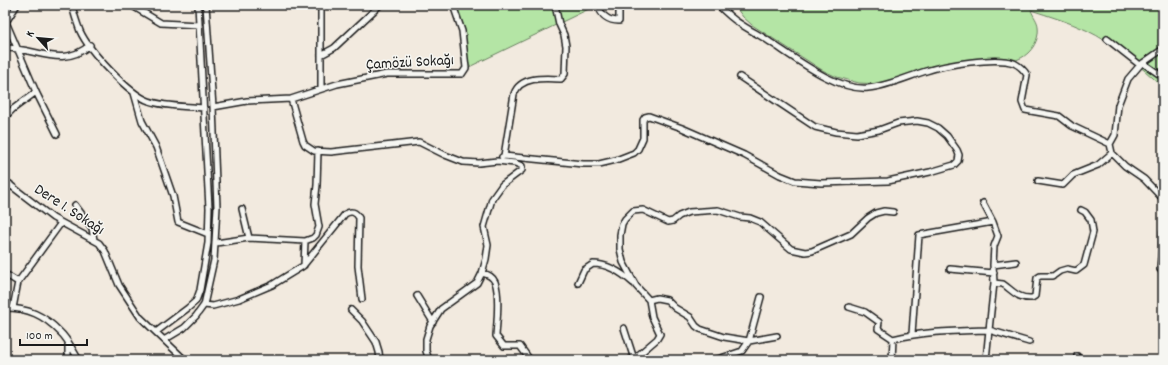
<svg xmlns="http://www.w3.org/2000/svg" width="1168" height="365" viewBox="0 0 1168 365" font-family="Dekko,sans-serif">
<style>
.green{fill:#b4e5a5;stroke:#688060}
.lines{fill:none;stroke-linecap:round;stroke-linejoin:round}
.minor-casing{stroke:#1c1c1c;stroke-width:8}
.minor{stroke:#f6f6f2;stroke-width:5}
.labels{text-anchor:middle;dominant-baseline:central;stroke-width:3;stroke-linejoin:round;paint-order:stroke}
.street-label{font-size:16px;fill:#1c1c1c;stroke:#f6f6f2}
</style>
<rect width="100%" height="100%" fill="#f2eadf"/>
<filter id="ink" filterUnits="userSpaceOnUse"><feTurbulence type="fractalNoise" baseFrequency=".025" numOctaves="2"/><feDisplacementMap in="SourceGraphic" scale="8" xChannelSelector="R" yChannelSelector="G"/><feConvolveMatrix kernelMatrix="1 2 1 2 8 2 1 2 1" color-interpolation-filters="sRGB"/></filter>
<g filter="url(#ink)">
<path class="green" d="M452,5h145l-130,63 -4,-37z
M734,5h429v82c-23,-21 -48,-43 -77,-57 -17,-8 -37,-14 -55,-20 2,6 7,11 7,17 2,16 -11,33 -28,34 -4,0 -8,-1 -12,-2l-84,14 -34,11 -21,-1 -22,-6 -15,-7 -70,-45 -9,-8z"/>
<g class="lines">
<defs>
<path id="minor" d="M17,5l-11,17 30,70 21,42
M72,5c2,9 5,18 8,26 9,20 49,63 69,70 17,6 37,5 55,7
M131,5l30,18 38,2
M598,5c3,11 11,16 21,16v-16
M718,5c6,6 13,13 21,18 10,7 21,12 31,19 25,16 67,49 98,46 20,-2 39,-11 58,-17 19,-6 70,-15 88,-8 6,3 10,7 13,12l-5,27 3,8 34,6 13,10 38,18 2,9 13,13 19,13 19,20
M1107,39l33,26
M5,48c32,0 57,21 85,-3
M321,55l13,-7 46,-43
M1143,63l20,14
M321,89v-84
M134,93l8,28 14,26 17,49 5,26 30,12
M291,99l12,42 2,4 9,6 17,1 88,-10 26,13 18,7 16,1 18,-2 18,2 7,3v4l-20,15 -10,14 -8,28 4,18 -2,14 -4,14 -5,10 -36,26 -11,17 -4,13v12l3,9
M213,107l34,-6 44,-2 46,-15 50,-10h75l4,-6 -4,-37 -9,-26
M5,117l8,-8 23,-17
M1110,144l5,-9 3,-30 10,-26 12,-14 23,-16
M504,156l79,8h16l17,-4 18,-7 4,-4 5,-11v-18l2,-3 4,-1 33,12 62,27 36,20 15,6 26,2 67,-2 42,-9 24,-7 4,-4 1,-6 -2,-5 -10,-14 -9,-8 -10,-5 -11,-2 -19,2 -19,7 -22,4 -21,-2 -21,-5 -75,-50
M502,157l2,-1 10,-62c6,-18 31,-16 47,-15l4,-5 1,-28 -2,-11 -5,-11 -4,-19
M5,181l48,37 46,25 6,8 14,34 21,32 45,43
M1038,181l25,4 10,-10 25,-10 14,-12
M5,192l5,-8
M75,205l17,23 2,12
M242,209l7,29
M305,241l8,-3 3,-3 3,-8 -4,-23 2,-19 1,-34
M216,243l33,-5 56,3 -1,24
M993,265l23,-3
M950,269l44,4
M1160,269l3,-36
M482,273c5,1 11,4 13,9 5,13 2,39 1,54l8,10h16l10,14
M5,274l13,8
M578,283l6,-13 9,-6c15,0 29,9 40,19
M994,283l9,1c10,7 15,15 29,14l3,-2 2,-18 3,-2h13l7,-5 7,-2 9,2 8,-6 9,-33 -2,-12 -6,-8 -4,-2
M417,296l16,26
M649,300l8,-2 10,2 8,8 15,9 6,9 4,3 24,8 25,4 28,-5
M204,305l9,1 26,-7 33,-14 31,-19 42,-52c6,-4 11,-2 14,4l-1,48 4,33
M849,307l16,5 14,10 -1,7 15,10
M5,308c23,0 39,7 55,24 8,7 13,19 19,28
M13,308l5,-26 43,-59
M351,310l11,11 14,21 3,10 1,8
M624,328l10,31
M156,332l32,-24 8,-7 4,-11 8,-47 1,-35 -11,-203
M912,334l7,-99 74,-13
M164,340l20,-12 12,-12 8,-11 10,-45 3,-53 -4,-100 -7,-102
M68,345v15
M634,360l2,-3 21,-18 3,-5 -8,-17 -3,-17 -13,-14 -13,-24 -3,-13v-14l2,-11 3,-5 8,-8 10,-1 25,12 5,-1 6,-5 10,-4 29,-2 22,7 10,1 10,4 31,27 14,3 7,-1 39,-17 17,-16 8,-5 8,-2 9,1
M715,360l27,-9 7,-10 12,-44
M892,360l1,-21c32,-8 63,-8 96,-9l5,-47 -1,-18 1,-19 4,-10 -5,-14 -10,-19
M986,360l3,-30 40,12
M1077,360v-4"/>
</defs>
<use href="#minor" class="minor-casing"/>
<use href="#minor" class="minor"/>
</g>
</g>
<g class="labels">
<g class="street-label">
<text transform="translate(410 63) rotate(-3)">Çamözü Sokağı</text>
<text transform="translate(69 210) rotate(33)">Dere 1. Sokağı</text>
</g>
</g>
<rect width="1168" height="365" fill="none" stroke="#f6f6f2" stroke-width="20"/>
<rect x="10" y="10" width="1148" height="345" fill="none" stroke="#1c1c1c" stroke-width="1.5" filter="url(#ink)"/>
<g transform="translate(38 38) rotate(297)" stroke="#f6f6f2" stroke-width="3" paint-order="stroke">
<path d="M0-3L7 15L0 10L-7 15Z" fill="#1c1c1c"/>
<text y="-6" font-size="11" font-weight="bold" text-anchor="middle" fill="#1c1c1c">K</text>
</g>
<path d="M20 339v6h67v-6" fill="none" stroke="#1c1c1c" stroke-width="2"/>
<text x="26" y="339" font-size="12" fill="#1c1c1c" stroke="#f6f6f2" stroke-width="3" paint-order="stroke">100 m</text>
</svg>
